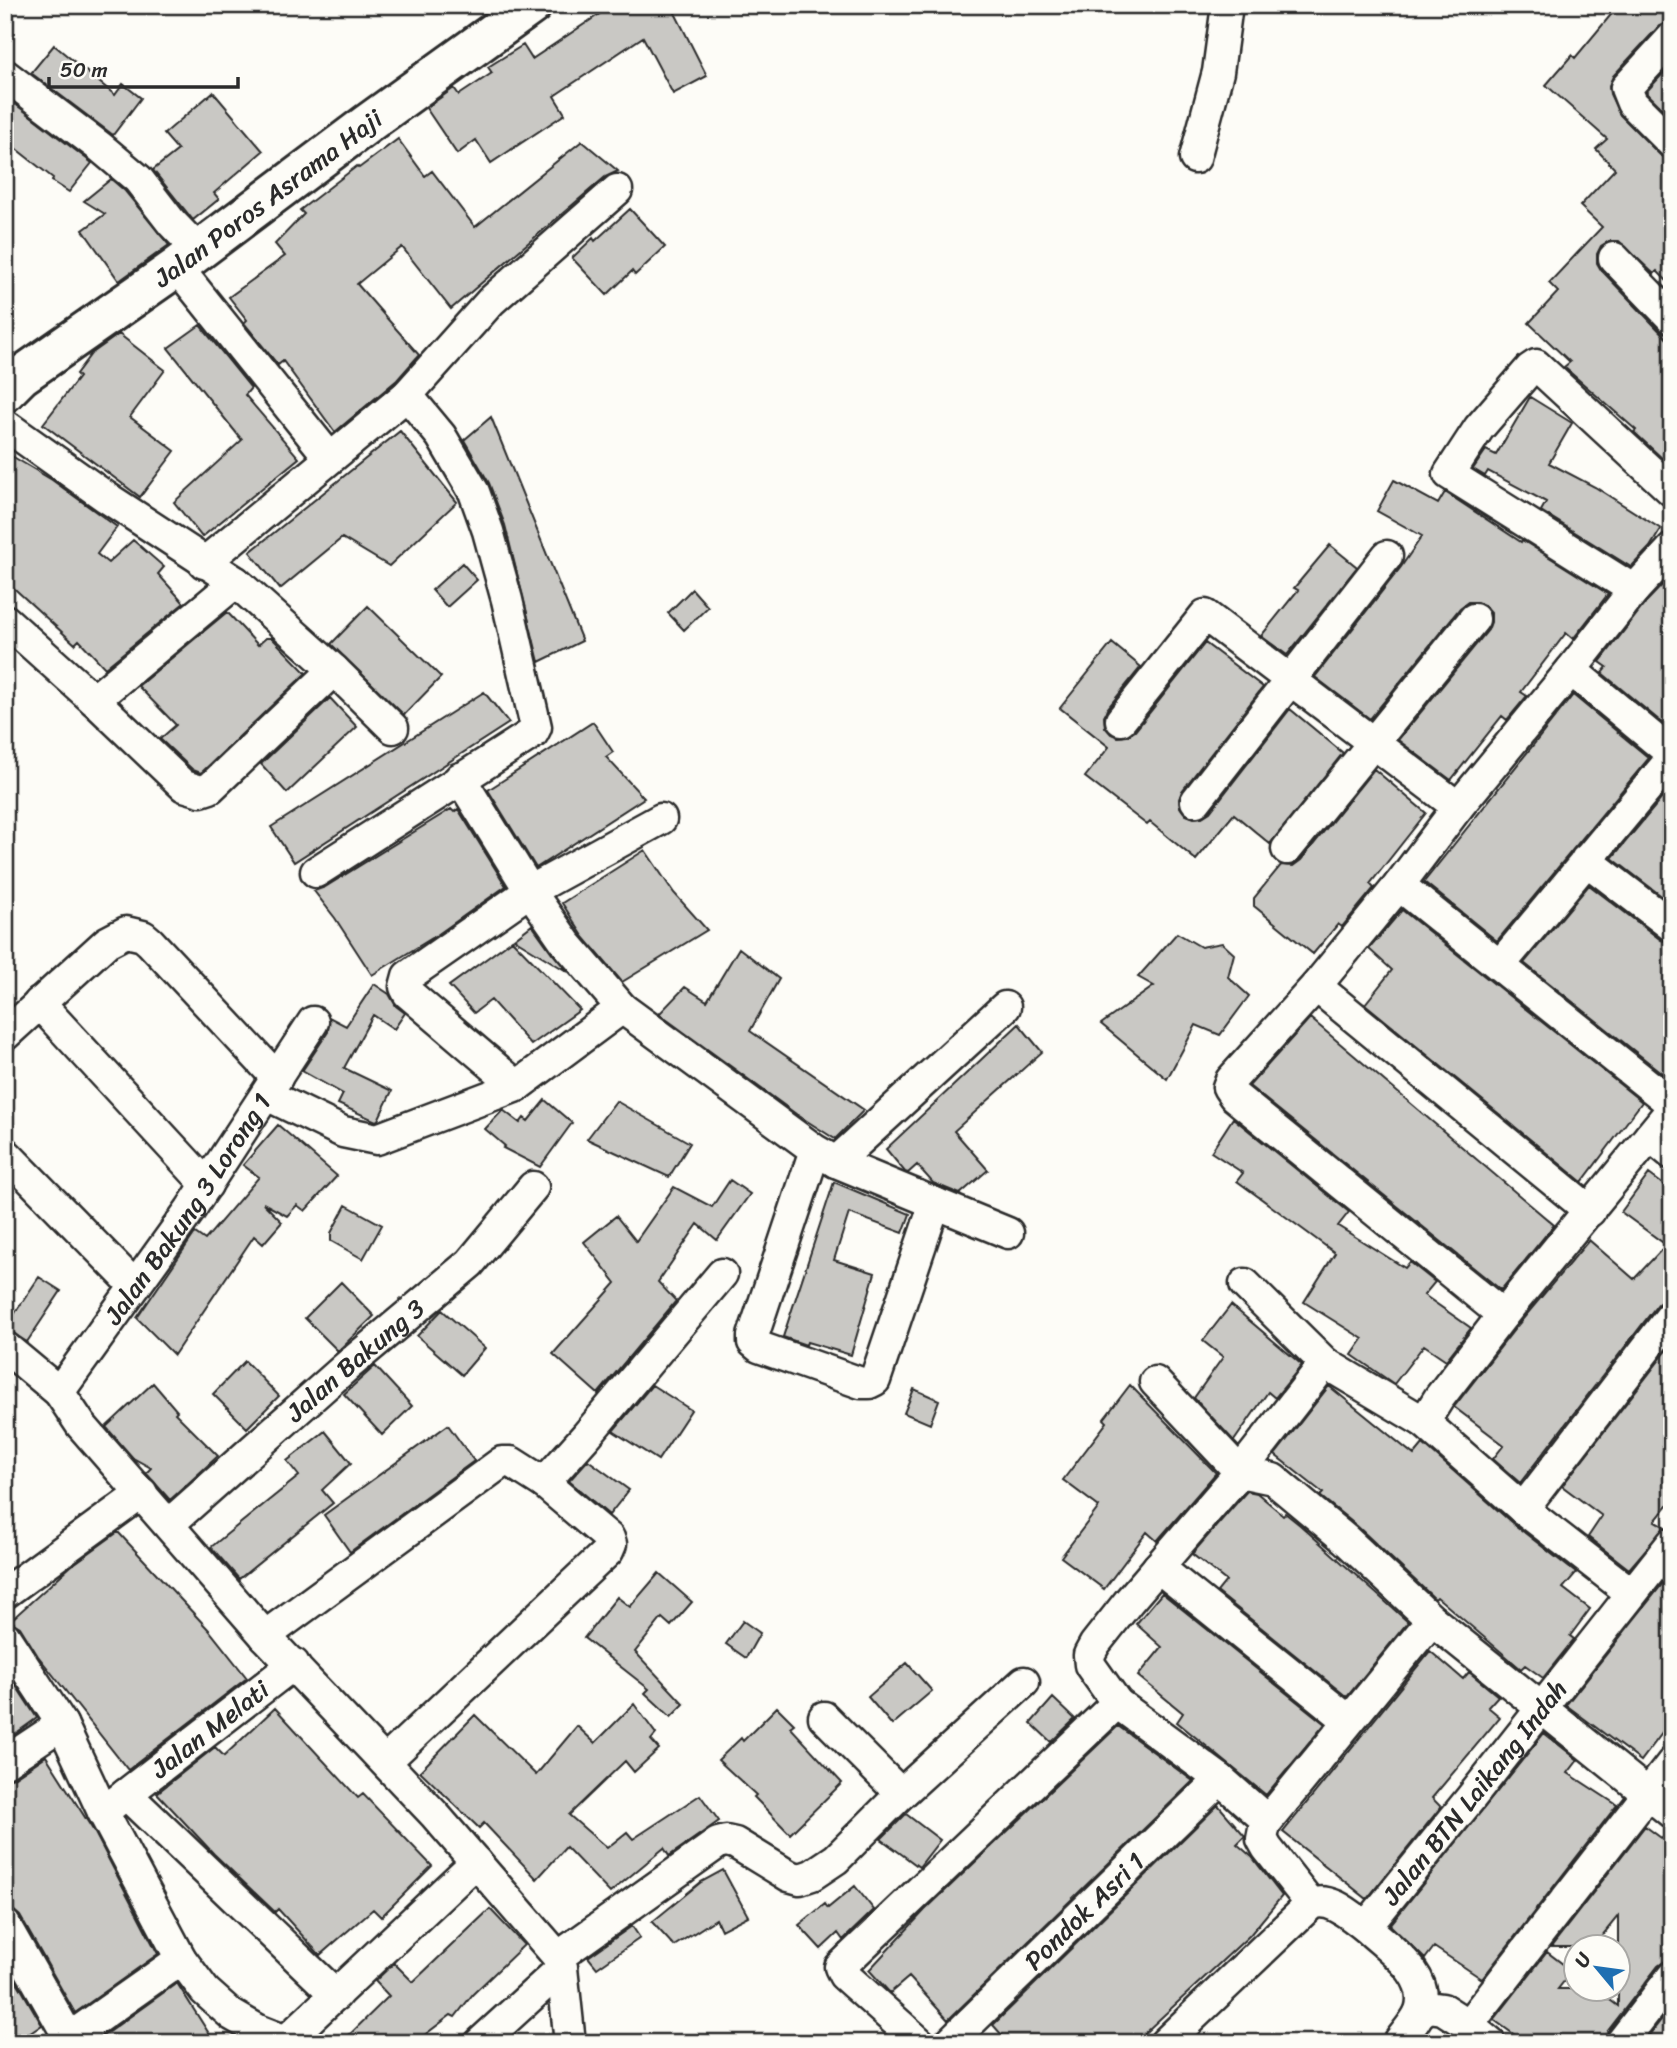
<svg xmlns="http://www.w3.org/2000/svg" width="1677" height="2048" viewBox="0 0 1677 2048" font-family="Sriracha,sans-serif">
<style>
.building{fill:#c9c8c4;stroke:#2b2b2b;stroke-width:2}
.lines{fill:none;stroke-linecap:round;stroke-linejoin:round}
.street-casing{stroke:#2b2b2b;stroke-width:35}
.secondary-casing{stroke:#2b2b2b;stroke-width:44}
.street{stroke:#fdfcf7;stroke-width:30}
.secondary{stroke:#fdfcf7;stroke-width:38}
.labels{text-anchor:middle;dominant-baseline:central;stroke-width:5;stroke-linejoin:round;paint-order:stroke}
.street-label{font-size:26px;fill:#2b2b2b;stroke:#fdfcf7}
</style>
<rect width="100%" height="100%" fill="#fdfcf7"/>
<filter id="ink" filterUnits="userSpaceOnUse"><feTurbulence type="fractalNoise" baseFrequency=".0143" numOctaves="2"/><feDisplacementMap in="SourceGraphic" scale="14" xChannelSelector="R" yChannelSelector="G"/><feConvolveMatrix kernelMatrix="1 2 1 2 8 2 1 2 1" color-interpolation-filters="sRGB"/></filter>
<g filter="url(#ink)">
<path class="building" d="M613,5h58l36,71 -34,18 -30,-57 -89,59 11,18 -74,49 -15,-23 -19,14 -31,-46 28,-20 5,7 33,-22 -4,-6 35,-22 9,14z
M1619,5h53v16l-13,5 -46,50 -4,10 1,8 10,21 40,40 12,5v126l-15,-15 -3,3 -35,-33h-10l-8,5 -4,8v9l4,7 71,74v108l-8,8 -30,-28 2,-2 -72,-63 6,-5 -41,-39 29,-31 -9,-9 53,-56 -22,-21 35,-37 -19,-20 11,-10 -61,-54 26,-30 3,3z
M54,45l61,50 8,-11 18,14 -28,37 -82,-62z
M1672,64v54l-26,-26z
M213,92l50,59 -49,42 5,6 -26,21 -40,-50 25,-20 -14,-16z
M10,100l82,63 -23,29 -17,-11 1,-3 -48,-38v-34z
M398,139l27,37 7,-5 43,56 107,-86 36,30 -13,6 -154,132 -49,-62 -45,37 62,71 -22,25 -62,52 -52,-71 -5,4 -34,-42 3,-3 -18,-23 56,-41 -10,-12 29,-30 -4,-4 57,-44 2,2z
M111,179l14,12 44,54 -50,36 -36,-51 22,-16 -21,-13z
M630,209l35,38 -30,28 -3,-4 -25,24 -35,-37 21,-20 2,3z
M200,325l51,63 -6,7 54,63 -97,79 -28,-35 68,-62 -74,-92z
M119,334l46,36 -35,47 45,34 -35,46 -97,-73 36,-47 -3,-3 15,-20z
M1530,397l42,26 -23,40 46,24 66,42 -11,18 -19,20 -90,-56 5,-9 -58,-31 -3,5 -12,-7 13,-19 10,5z
M491,417l91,224 -43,21 -34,-137 -16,-42 -25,-43z
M400,431l57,71 -68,64 -47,-28 -62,51 -30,-37z
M5,452l47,28 65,47 -20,27 11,9 25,-23 31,27 -6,7 26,29 -79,65 -26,-28 -4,4 -70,-64z
M1394,480l44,24 7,-12 76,50 1,-2 86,54 -35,45 -7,-6 -45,59 6,4 -20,24 -5,-4 -51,64 -53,-40 90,-110 3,-8v-9l-7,-8 -7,-3h-9l-8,6 -90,111 -55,-42 86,-110 21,-31 -45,-25z
M1330,545l27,22 -70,88 -26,-19 37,-46 -4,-2z
M462,563l15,17 -30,27 -15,-17z
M1671,576l1,1v154l-70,-58 5,-6 -7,-5 47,-61z
M692,589l16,18 -24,23 -16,-17z
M368,606l73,71 -37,38 -73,-71z
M227,612l31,33 8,-7h6l34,35 -105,100 -8,-3 -33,-31 16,-14 -38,-39z
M1112,643l29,24 -34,42 -3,8 1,10 6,7 7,3 9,-1 8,-5 70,-88 58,44 -81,104 -3,8 1,8 6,8 8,3 8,-1 8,-5 80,-103 53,44 -73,91 -36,-30 -38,46 -46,-38 -3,3 -62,-48 24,-30 -49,-39z
M484,692l25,31 -215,139 -23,-35z
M1573,695l76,63 -152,183 -73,-59z
M330,698l27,29 -70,66 -26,-29z
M593,722l20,30 -7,5 38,41 -108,70 -48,-78z
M1374,769l52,44 -56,71 4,4 -32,39 -4,-3 -25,30 -59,-48v-8l27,-33 12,1 8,-6z
M1672,786v118l-60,-46z
M451,809l3,3 4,-3 48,77 -69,49 -65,40 -37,-57 -21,-27 11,-4z
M645,850l29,43 33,37 -85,52 -39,-46 -21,-33z
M1589,885l72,55 11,3v138l-148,-118z
M1402,910l240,192 -60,80 -217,-178 27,-34 -23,-21z
M532,925l20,28 16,19 -54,-33z
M1177,933l24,14 21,-4 12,11 -6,23 21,19 -29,39 -24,-10 -29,54 -66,-55 53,-38 -16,-9z
M512,940l68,70 -49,35 -40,-45 -17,13 -25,-27z
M739,948l40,31 -29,52 114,79 -29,29 -39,-25 -137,-100 26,-27 22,14z
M374,984l15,10 7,12 9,7 -11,16 -21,-14 -29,53 48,23 -14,29 -2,1 -38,-17 5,-10 -41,-23 26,-39 1,-15 17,9z
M1310,1018l244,207 -53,65 -252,-204z
M1019,1024l23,28 -88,79 34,39 -28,24 -27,-11 -16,-18 -9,8 -3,-1 -19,-23z
M545,1100l27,23 -32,44 -37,-19 2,-2 -20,-17 18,-19 17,13 4,-5 4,3z
M616,1101l74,42 -21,34 -82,-38z
M1233,1118l116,94 -11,14 67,42 5,-6 25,20 -11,13 47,33 -25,32 -22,-15 -30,39 -42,-29 11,-16 -59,-37 31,-49 -98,-72 6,-8 -32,-21z
M278,1125l59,51 -32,35 -8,-6 -10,11 -24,-13 19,19 -19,22 -9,-8 -80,119 -37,-37 58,-85 10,7 54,-63 -16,-12z
M1649,1174l23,17v107l-7,1 -7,5 -138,179 -27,-24 11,-14 -50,-38 63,-81 72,-86 45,39 32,-34 -45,-33z
M730,1180l20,14 -33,46 -19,-16 -40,58 18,19 -78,93 -45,-40 63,-71 -32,-41 32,-26 20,25 38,-54 38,20z
M834,1182l76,32 -7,19 -54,-20 -15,47 41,13 -24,82 -44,-13 -1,3 -23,-8z
M346,1205l36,20 -19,34 -32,-18v-8z
M39,1277l22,14 -34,51 -22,-14z
M341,1282l33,34 -36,35 -33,-33z
M1231,1305l71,60 -27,33 -7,-6 -34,49 -40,-43 29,-41 -20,-16z
M442,1310l43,38 -23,27 -45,-39z
M1672,1344v156l-17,21 10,6 -36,42 -41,-32 14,-21 -40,-30z
M245,1361l34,35 -32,32 -34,-34z
M375,1366l37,40 -30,29 -38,-41z
M153,1383l24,28 -2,2 43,43 -48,44 -24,-27 5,-5 -18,-10 -27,-31z
M652,1385l39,25 -33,50 -45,-29z
M1130,1385l86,88 -59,68 -10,-9 -43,57 -43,-32 38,-50 -36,-27 44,-58 -3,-3z
M1329,1386l85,69 9,-11 88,78 65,51 -13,15 27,21 -20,27 4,3 -31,39 -18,-13 -4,4 -84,-72 -2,2 -78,-73 -37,-30 3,-3 -48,-38z
M914,1389l25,11 -9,24 -26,-11z
M448,1425l26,36 -124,91 -26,-37z
M325,1431l26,32 -29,27 11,13 -94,76 -28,-32 88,-71 -12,-15z
M588,1460l41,30 -20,25 -40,-34z
M1247,1491l10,2 26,22 2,-2 15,12 108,97 -61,75 -130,-105 9,-11 -34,-27z
M118,1532l91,98 38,48 -119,92 -90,-114 -18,-29 -10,-6 61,-55z
M1672,1572v148l-31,41 -75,-56z
M659,1573l33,29 -21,24 -9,-8 -27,34 49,52 -13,13 -26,-24 4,-4 -65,-51 33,-41 13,10z
M1162,1593l163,131 -59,71 -89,-73 6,-9 -45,-37 24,-29 -26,-23z
M743,1621l17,12 -14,25 -20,-14z
M1430,1651l33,28 6,-7 29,24 -10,11 12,10 -68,81 9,9 -74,92 -84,-67z
M907,1663l25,28 -40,34 -24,-28z
M5,1669l32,49 -32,23z
M1053,1698l22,21 -24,23 -20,-19z
M634,1704l22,30 -5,6 8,9 -25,23 -9,-11 -56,54 38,33 20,-16 6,7 67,-44 19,26 -50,35 -5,-8 -54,45 -44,-46 -29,32 -53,-56 -5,5 -59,-57 55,-56 61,60 41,-49 18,17z
M777,1707l17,17 -4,3 52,56 -52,51 -36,-37 2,-2 -38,-35 23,-22 2,3z
M275,1708l83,90 5,-4 69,72 -51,51 -8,-8 -53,46 -42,-46 -3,3 -61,-58 -57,-61 58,-46 9,9z
M1118,1726l75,55 -245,239 -39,-43 -19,16 -21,-23 56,-60z
M1544,1733l34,27 -10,13 49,32 -135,174 -48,-32 -9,12 -35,-34z
M46,1756l49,77 63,121 -83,59 -55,-97 -7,-6 -8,-2v-129l10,-2z
M1218,1805l27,31 -8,8 15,13 30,39 -32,39 -116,108h-125l-16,-18z
M906,1814l34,26 -21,27 -38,-28z
M1645,1826l27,20v114l-7,1 -7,5 -51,66 -3,11h-78l-32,-23 53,-68 25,19 -14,18h37l23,17v-90l-25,31h-42z
M723,1870l25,46 -27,14 -5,-11 -42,27 -22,-24 49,-40z
M855,1886l19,24 -31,30 -5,-7 -17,16 -22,-24 26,-21 3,4z
M490,1909l34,36 -51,49 -18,23 -4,-2 -37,28h-73l48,-47 -14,-15 19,-18 19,19z
M632,1926l8,12 -43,30 -9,-11z
M5,1961l37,64 -26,18h-11z
M177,1983l38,60h-122z
M1672,2006v37h-29z"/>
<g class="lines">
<defs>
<g id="street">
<path d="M1672,38l-46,50 6,15 40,40"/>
<path d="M5,75l95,72 38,32 34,44 27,28"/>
<path d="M1195,158l23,-86 9,-67"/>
<path d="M1614,258l58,60"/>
<path d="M177,267l152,190"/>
<path d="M5,425l101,72 130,85 98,88 -124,118 -9,3 -17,-5 -90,-86 -89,-80"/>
<path d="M1672,549l-38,41 -63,80 101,84"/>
<path d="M204,563l203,-168 84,-94 126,-111"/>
<path d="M1634,590l-185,-116 30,-46 51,-59 6,-4 136,126"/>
<path d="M334,670l59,58"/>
<path d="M1571,670l-113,137 -59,78 273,219"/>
<path d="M94,700l142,-118"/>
<path d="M1121,720l84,-105 253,192"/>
<path d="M460,778l70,113 36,52 56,65 193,142 21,12 99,41 -60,177 -6,3h-8l-102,-36 -6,-5v-6l62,-186"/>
<path d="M1196,801l191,-245"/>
<path d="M1287,849l187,-230"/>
<path d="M1586,860l86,66"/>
<path d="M316,872l217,-139 3,-6 -29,-127 -19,-69 -14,-39 -33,-56 -34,-41"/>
<path d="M1399,885l-83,101 -85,94 -3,7 6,9 269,219"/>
<path d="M1500,965l172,-207"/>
<path d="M1316,986l274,225"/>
<path d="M39,1003l168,182"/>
<path d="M5,1035l102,-93 19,-10 17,4 7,6 127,136"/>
<path d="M517,1086l-109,-93 -3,-6 3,-11 122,-85 131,-72"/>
<path d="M267,1095l76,37 34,7 140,-53 105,-78"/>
<path d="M1650,1136l22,18"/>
<path d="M5,1153l130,133"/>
<path d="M836,1162l169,-155"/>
<path d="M935,1203l73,30"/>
<path d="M1245,1284l80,79 99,59 99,87 108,84"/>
<path d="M5,1347l54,45 22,33 184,211 170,179 123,142 4,11 8,75"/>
<path d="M1155,1382l85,90 33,7 72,60 87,81 240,193"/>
<path id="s1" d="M59,1392l131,-182 123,-188"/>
<path d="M1424,1422l15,-24 64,-83 169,-206"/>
<path d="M1523,1509l149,-194"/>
<path id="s2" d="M169,1524l177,-157 124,-104 63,-76"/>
<path d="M1158,1567l190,153"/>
<path d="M5,1593l137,-100"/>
<path d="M265,1636l237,-174h9l33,21 42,-47 136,-162"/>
<path d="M5,1637l57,87"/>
<path d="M1117,1703l103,76 42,37 3,8 167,-204"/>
<path d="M824,1717l77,77"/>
<path d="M386,1761l222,-210 3,-7 -2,-6 -65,-55"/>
<path id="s3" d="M5,1762l57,-38 41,88 191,-148"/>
<path d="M126,1794l210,201"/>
<path d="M103,1812l78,147 24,32 27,24 26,15 28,11"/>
<path d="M1265,1824l-3,15 5,9 44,56"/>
<path d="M5,1925l67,118"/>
<path d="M558,1957l160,-114 8,-2 9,2 54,33 11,3 12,-4 24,-16 65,-65 123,-112"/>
<path d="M1419,2014l9,-7 15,2 25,16 204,-262"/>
<path d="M1468,2025l22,18"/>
<path d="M62,2043l119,-84"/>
<path d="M287,2043l-1,-2 190,-179"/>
<path d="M480,2043l82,-75"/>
<path d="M920,2043l-76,-68 -4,-8 277,-264 -27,-38 -1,-10 6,-11 34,-43 111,-129 85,-109"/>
<path id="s4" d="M949,2043l271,-264"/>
<path d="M1165,2043l146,-139c20,-8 40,12 55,23"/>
<path id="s5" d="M1398,2043c7,-10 18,-21 22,-32 12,-36 -32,-63 -54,-84l104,-128 202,-256"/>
<path d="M1621,2043l51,-66"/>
</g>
<g id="secondary">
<path id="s6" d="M5,392l16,-16 156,-109 190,-143 165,-119"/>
</g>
</defs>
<use href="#street" class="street-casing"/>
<use href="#secondary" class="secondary-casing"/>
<use href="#street" class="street"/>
<use href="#secondary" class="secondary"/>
</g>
</g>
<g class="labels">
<g class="street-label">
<text stroke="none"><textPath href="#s6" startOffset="327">Jalan Poros Asrama Haji</textPath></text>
<text stroke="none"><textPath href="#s1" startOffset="224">Jalan Bakung 3 Lorong 1</textPath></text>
<text stroke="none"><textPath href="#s2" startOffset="248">Jalan Bakung 3</textPath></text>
<text stroke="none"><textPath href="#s3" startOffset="301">Jalan Melati</textPath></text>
<text stroke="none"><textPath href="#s5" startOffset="318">Jalan BTN Laikang Indah</textPath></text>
<text stroke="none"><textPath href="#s4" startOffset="189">Pondok Asri 1</textPath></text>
</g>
</g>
<rect width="1677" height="2048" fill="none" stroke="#fdfcf7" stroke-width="28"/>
<rect x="14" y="14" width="1649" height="2020" fill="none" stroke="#2b2b2b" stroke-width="2.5" filter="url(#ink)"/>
<g transform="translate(1597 1968) rotate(299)"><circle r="33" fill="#fdfcf7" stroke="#a9a8a5" stroke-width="2"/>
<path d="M0-5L12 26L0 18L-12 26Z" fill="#1f6fb2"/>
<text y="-10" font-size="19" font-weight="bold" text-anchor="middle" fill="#2b2b2b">U</text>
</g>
<path d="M49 77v10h189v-10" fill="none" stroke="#2b2b2b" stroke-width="3.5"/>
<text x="60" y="77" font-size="21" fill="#2b2b2b" stroke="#fdfcf7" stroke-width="5" paint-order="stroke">50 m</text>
</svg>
